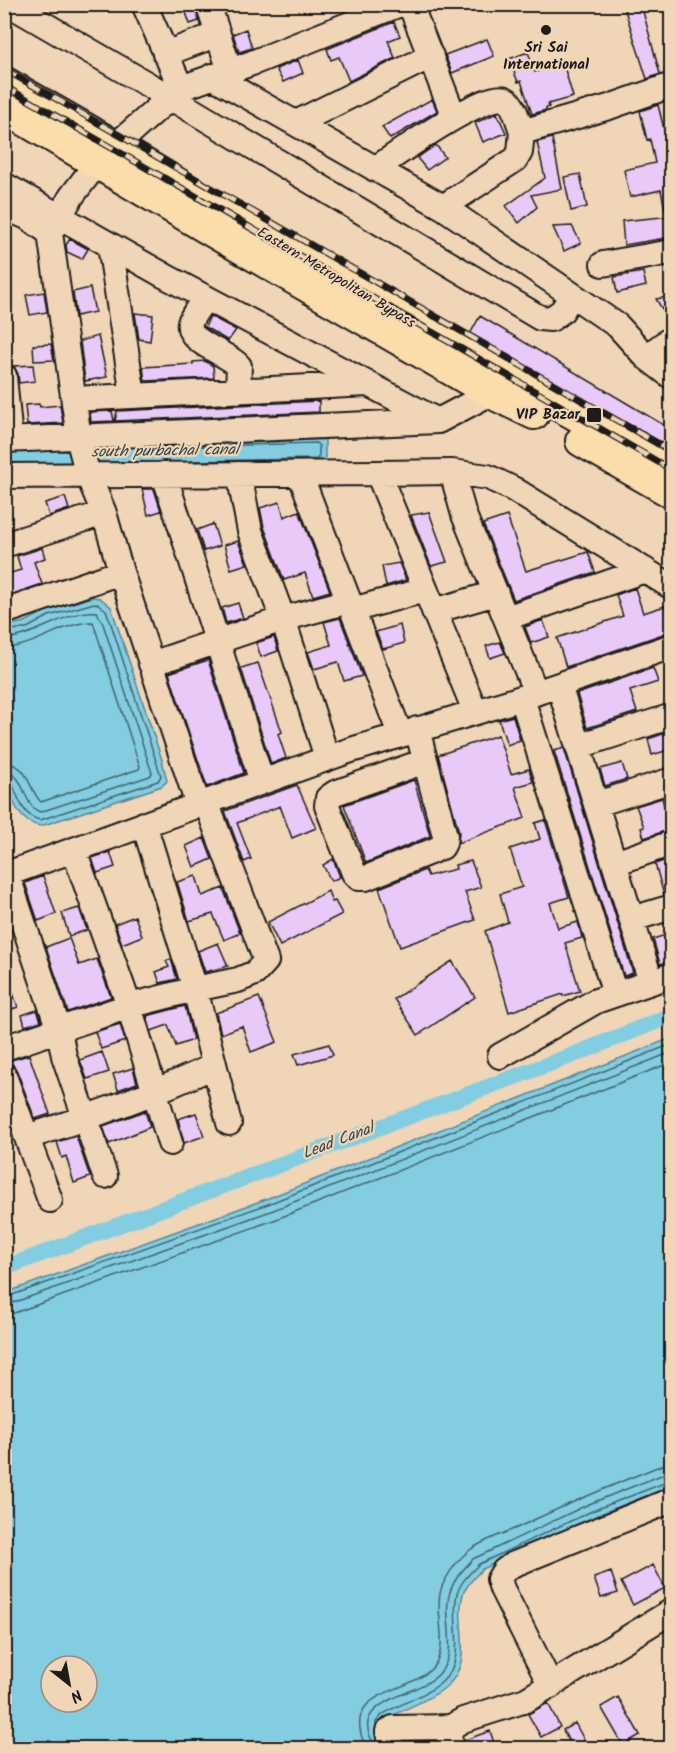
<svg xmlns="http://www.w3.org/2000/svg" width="676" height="1753" viewBox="0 0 676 1753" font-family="Kalam,sans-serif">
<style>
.water{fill:#82cde2;stroke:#598693;stroke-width:1.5;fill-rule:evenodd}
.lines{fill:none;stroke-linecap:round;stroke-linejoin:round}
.shore{stroke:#45636b;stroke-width:1.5}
.canal{stroke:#82cde2;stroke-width:16}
.building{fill:#e8c9f7;stroke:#1c1c1c;stroke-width:1.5}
.minor-casing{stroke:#1c1c1c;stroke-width:28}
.major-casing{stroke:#1c1c1c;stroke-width:34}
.minor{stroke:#f0d5b7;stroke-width:24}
.major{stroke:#faddab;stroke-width:30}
.rail-casing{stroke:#1c1c1c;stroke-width:7}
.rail{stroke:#f0d5b7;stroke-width:4.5;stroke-dasharray:14;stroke-linecap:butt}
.poi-dot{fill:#1c1c1c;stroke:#f0d5b7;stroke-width:2}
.labels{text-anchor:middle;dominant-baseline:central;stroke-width:4.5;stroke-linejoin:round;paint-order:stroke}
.poi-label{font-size:15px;font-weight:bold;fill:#1c1c1c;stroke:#f0d5b7}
.street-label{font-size:15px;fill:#1c1c1c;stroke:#f0d5b7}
.water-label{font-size:16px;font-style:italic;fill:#36484e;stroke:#f0d5b7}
</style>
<rect width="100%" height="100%" fill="#f0d5b7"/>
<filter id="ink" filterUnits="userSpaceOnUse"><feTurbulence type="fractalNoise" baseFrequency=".0167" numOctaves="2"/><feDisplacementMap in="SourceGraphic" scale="12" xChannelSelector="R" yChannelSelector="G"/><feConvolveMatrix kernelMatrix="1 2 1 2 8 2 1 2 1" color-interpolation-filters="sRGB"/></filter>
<g filter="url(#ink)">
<path class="water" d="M325,437v27l-320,7 -1,-26z
M93,597l7,1 11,9 51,153 5,21 -5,5 -121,40c-24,-3 -29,-28 -36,-48v-152l20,-4 21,-11z
M671,1038v448l-76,30 -113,53c-6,7 -16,16 -19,25 -9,32 13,66 -17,93 -17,14 -42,21 -61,33l6,28h-386v-455l261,-94zM51,1666h36v36h-36z"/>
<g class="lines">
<path class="shore" d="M140,448l176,-5 3,3v10l-2,3 -126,2
M4,631l23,-3 22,-12 45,-13 4,1 8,6 4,11 51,155 -3,5 -118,39c-17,-3 -22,-23 -28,-37l-8,-4
M4,639c32,-2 64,-30 93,-27l6,12 49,149 -2,3 -110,36c-19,-7 -13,-39 -36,-40
M4,648c32,-1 58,-26 89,-26l47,145 -1,2 -98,33c-14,-14 -11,-38 -37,-39
M4,1298l264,-94 404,-160
M4,1306l267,-95 401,-159
M4,1315l10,-2 260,-93 398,-158
M376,1727v-5l6,-7c18,-12 44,-19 60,-33 26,-24 8,-59 15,-88 3,-12 14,-22 22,-30l113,-53 80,-31
M366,1748c-28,-60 42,-52 67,-81 19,-23 -3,-59 11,-85 6,-11 15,-24 26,-32 15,-11 36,-17 53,-25 46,-22 92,-41 139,-60l10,-1
M376,1748c-4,-7 -10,-17 -8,-26 4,-24 56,-31 71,-48 22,-26 1,-57 12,-85 4,-12 14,-21 22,-30l116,-55 75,-30 8,-1"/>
<path class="canal" d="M4,1268l577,-216 91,-37"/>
</g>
<path class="building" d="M183,4h11l5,17 -9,3z
M623,4h18l19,70 -13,5z
M394,22l6,14 -12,5 7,17 -46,23 -10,-24 -8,3 -4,-11z
M246,29l6,19 -13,4 -6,-18z
M487,39l7,17 -42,17 -7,-18z
M528,52l7,20 28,-9 10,34 -25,7 1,3 -3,1v2l-14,4 -11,-33 -3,1 -9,-23z
M298,60l5,13 -20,9 -7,-13z
M432,99l5,12 -47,28 -8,-12z
M658,105l7,28 7,-2v82l-6,1 -5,-24 -31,7 -6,-27 31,-7 -5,-24 -3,1 -7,-29z
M497,113l9,20 -23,9 -8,-19z
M552,138l10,51 -31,6 6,12 -18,16 -13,-17 39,-28 -8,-36z
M436,145l9,12 -18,13 -10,-12z
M580,174l7,33 -16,4 -7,-34z
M672,216v21l-48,8 -2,-24z
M572,226l9,17 -17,8 -11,-24z
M70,239l18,10 -6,10 -15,-7 -1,-7z
M643,272l3,14 -29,7 -3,-16z
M90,288l5,24 -19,4 -3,-24z
M44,292l3,20 -17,3 -4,-20z
M672,296v28h-1l-15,-25z
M135,313l18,2 -3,26 -11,-2z
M210,316l26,14 -8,11 -23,-14z
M480,316l192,114v18l-203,-112z
M98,336l9,41 -22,4 -5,-40z
M51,344l3,16 -20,1 -1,-16z
M205,361l8,5 1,12 -69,3 -2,-14 50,-3v-2z
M33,365l2,16 -16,2 -1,-9 -4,-8z
M319,401v11l-204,9 2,-10z
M39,404l1,3 20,-2 3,18 -36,2 -2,-20z
M112,411l2,10 -23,1 -1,-10z
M142,489h12l7,22 -13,4z
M65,497l4,12 -20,7 -4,-13z
M280,502l4,15 15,-6 31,80 -17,5 -8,-23 -21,7 -20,-53 -4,-19z
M429,512l18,50 -16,4 -20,-51z
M507,516l19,55 62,-19 7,20 -81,28 -31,-76z
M213,524l7,22 -16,5 -7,-21z
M238,541l9,23 -16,5 -7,-24z
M42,548l3,10 -11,4 8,22 -38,13v-22l17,-5 -4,-14z
M399,563l7,17 -20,6 -4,-20z
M635,588l8,25 22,-7 7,25 -106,36 -9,-29 66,-22 -7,-21z
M238,603l5,15 -17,5 -4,-15z
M340,618l22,58 -18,5 -6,-19 -24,7 -6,-17 23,-7 -7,-23z
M543,620l6,17 -18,6 -6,-16z
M400,625l4,18 -21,6 -7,-17z
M274,637l4,14 -17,6 -5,-14z
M500,642l5,11 -15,5 -4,-12z
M208,660l36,113 -37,14 -38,-114z
M258,663l24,69 -4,2 8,24 -15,6 -30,-96z
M653,668l5,14 -28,9 7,21 -50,16 -10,-34z
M513,716l7,24 -13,5 -8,-25z
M672,731v18l-20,6 -4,-16z
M498,735l13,39 18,-5 4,13 -18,5 10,31 -67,25 1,-11 -21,-77z
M564,748l69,225 -9,3 -70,-225z
M622,763l5,16 -22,7 -5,-17z
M414,780l16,56 -64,27 -22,-58z
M297,785l19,43 -24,10 -12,-32 -43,17 14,36 -7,3 -19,-51z
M662,798l9,31 -27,9 -3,-10 3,-1 -8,-21z
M545,820l24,77 -19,6 8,25 20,-6 4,16 -17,5 15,48 -17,5v-2l-54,18 -24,-81 23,-9 -8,-28 22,-7 -12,-38 30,-10 -5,-16z
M204,838l8,21 -18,8 -8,-21z
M110,852l5,15 -18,6 -5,-15z
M672,858v35l-8,2 -9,-31z
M333,859l7,18 -9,4 -8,-16z
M471,861l10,26 -16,5 10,28 -75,27 -21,-59 46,-18 3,6 28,-7 -1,-4z
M43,876l13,38 -18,7 -13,-38z
M196,876l6,20 21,-8 17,45 -16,7 -11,-26 -24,7 -12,-39z
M328,891l4,11 3,-1 7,13 -62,32 -12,-24z
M79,908l8,22 -18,6 -7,-23z
M135,916l7,20 -20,8 -7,-20z
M672,933v28l-12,3 -7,-25z
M69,938l10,27 18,-6 14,38 -43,15 -22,-65z
M218,943l10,23 -23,6 -7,-21z
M171,959l6,20 -17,4 -4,-11 13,-5 -3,-6z
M452,961l23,36 -57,38 -24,-36z
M6,974l12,33 -14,5v-37z
M259,997l18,45 -26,10 -9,-26 -21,8 -5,-21z
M185,1006l8,34 -17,6 -8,-21 -17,6 -4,-15z
M37,1010l4,11 -16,5 -3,-11z
M120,1024l5,17 -24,8 -6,-17z
M329,1044l4,11 -35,10 -4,-11z
M102,1052l7,20 -22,7 -7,-19z
M29,1055l21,59 -15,5 -18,-48 -4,-6 -9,-3z
M133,1068l4,15 -19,7 -5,-16z
M145,1111l5,16 -41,17 -6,-18z
M196,1113l8,23 -20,7 -6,-24z
M76,1136l14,41 -16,6 -8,-27 -4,2 -5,-16z
M653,1565l12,23 -32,17 -12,-23z
M611,1572l7,21 -17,5 -7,-20z
M618,1697l22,38 -17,10 -22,-38z
M548,1703l12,24 -19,10 -13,-23z
M575,1723l14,26h-16l-10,-19z
M490,1731l6,18h-29l-2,-9z"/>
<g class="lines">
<defs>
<path id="minor" d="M9,4l174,101 357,213 11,1 11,-8 10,-16
M144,4l37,84
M208,4l22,67
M410,4l44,113
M165,54l53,-20
M212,76l231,131 175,119 28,31 26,20
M296,123l135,-67
M115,146l66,-58 71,-25 148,-59
M97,163l-26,34 -21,36 30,212 8,30 16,38 17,59 77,233
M375,169c19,-13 112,-79 130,-70 9,4 14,24 17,33
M4,185l161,91 273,145 53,-28
M4,207l23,10 23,16
M443,207l73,-48 4,-7 2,-20 87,-25 63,-22
M110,245l23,151
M603,264l69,-12
M205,298c-4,7 -13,17 -15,25 -4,19 38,30 49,43l-1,25
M646,357l26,-19
M4,376l6,64
M74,399l294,-15
M4,440l434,-19
M452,472l12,43 72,178
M378,473l97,238
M164,474l98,308
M239,474l11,57 33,88 44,139
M300,474l100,260
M4,476l374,-3 74,-1 36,5 25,12 159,98
M4,545l100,-32
M352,610l73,-20
M434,611l62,-18
M4,612l117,-40
M506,618l139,-48
M151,664l132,-45 66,-18
M559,685l92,297
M522,698l93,296
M417,729l28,107 -1,7 -2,4 -76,31h-7l-5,-5 -27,-67 1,-8 7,-5 90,-32
M579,746l93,-30
M597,804l75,-24
M144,824l51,165 34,134
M74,850l55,156 41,137
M615,863l57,-20
M7,874l52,156 5,26 41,120
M4,875l344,-124 164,-50 160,-55
M632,919l40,-12
M4,1048l125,-42 66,-17 43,-9 17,-7 11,-12 -60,-159
M500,1056l96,-55 76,-26
M4,1076l46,124
M27,1137c64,-20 126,-43 187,-71
M551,1686l-49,-97 -3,-10 5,-8 8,-6 160,-65
M391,1748l-3,-16 5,-4 58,-1
M453,1748l-4,-9 2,-12 12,-7 63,-20 146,-89"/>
<path id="major" d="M4,82l84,48 339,203 245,135
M4,108l211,125 276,160 43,21
M581,441l91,52"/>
</defs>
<use href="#minor" class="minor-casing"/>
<use href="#major" class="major-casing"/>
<use href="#minor" class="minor"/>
<use href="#major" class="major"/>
<defs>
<path id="rail" d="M4,69l668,383
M4,86l668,384"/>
</defs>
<use href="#rail" class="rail-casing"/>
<use href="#rail" class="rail"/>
</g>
</g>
<g class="poi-dot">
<circle cx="546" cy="30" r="6"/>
<rect x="586" y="407" width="16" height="16" rx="3"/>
</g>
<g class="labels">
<g class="poi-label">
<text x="546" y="48">Sri Sai<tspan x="546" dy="17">International</tspan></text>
<text x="580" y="415" text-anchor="end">VIP Bazar</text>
</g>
<g class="street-label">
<text transform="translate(336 278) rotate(31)">Eastern Metropolitan Bypass</text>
</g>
<g class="water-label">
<text transform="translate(165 451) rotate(-1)">south purbachal canal</text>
<text transform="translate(338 1141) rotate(-21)">Lead Canal</text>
</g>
</g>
<rect width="676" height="1753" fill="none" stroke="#f0d5b7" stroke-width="24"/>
<rect x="12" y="12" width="652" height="1729" fill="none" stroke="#1c1c1c" stroke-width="2" filter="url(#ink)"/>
<g transform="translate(69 1684) rotate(149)"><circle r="28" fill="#f0d5b7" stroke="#9b8b79" stroke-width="1.5"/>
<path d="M0-4.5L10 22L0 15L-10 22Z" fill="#1c1c1c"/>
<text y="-9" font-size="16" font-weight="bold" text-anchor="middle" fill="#1c1c1c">N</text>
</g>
</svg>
